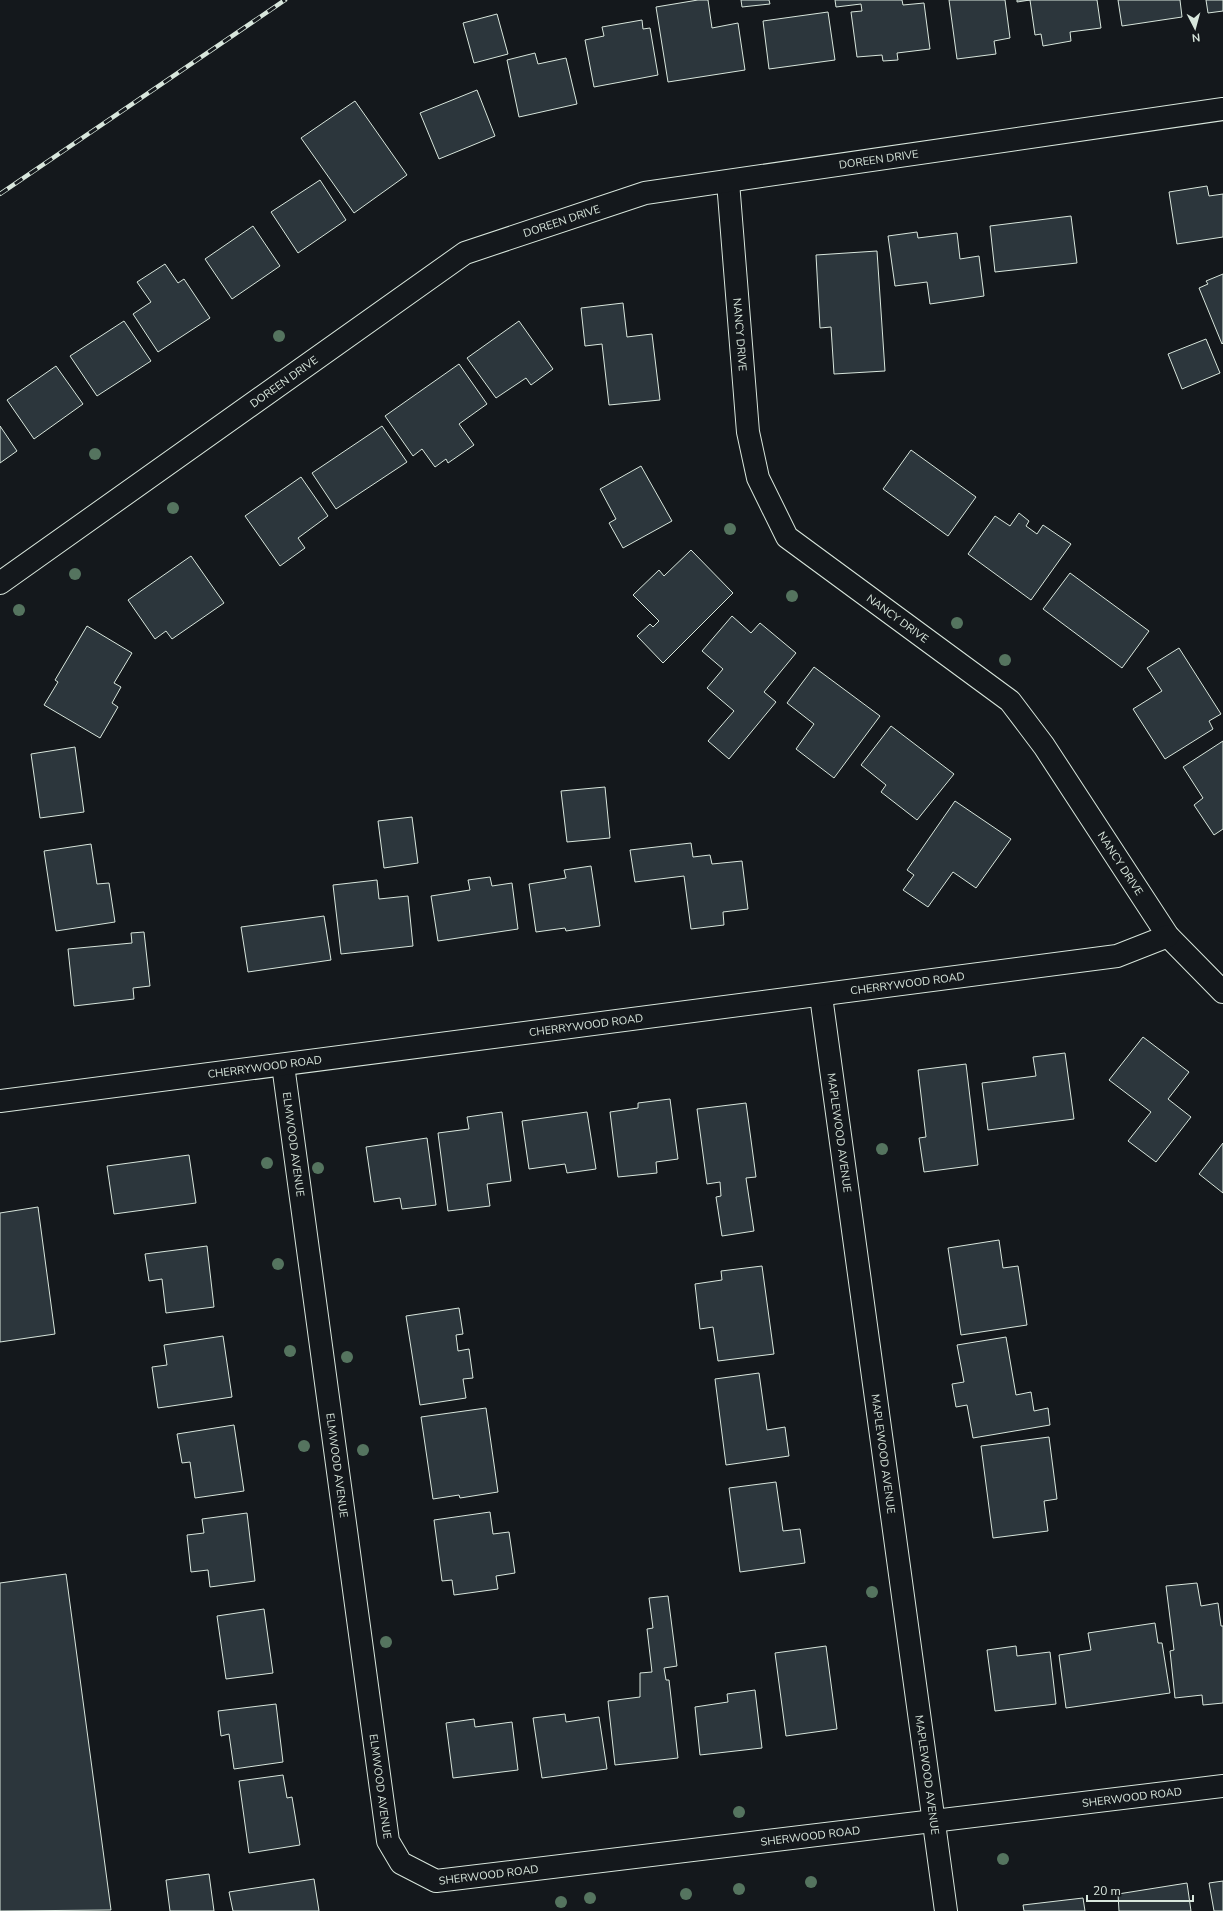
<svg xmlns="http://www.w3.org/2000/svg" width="1223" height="1911" viewBox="0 0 1223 1911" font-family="'Nunito Sans',sans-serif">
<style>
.building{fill:#2c363c;stroke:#d8e6dc}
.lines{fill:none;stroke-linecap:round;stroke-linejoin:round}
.minor-casing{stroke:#d8e6dc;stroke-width:24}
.minor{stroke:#14181c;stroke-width:22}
.rail-casing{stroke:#d8e6dc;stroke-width:4.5}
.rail{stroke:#14181c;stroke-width:3;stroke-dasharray:9;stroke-linecap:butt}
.tree{fill:#55745f}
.labels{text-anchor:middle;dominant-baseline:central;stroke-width:3;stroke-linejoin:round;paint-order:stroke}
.street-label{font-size:11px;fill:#d8e6dc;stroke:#14181c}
</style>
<rect width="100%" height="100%" fill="#14181c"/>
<path class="building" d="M698,0h10l4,28 26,-5 7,47 -77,12 -12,-75z
M741,0h28l1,4 -28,3z
M835,0h67l1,5 21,-2 6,46 -33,4 1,7 -15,1 -1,-6 -25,2 -6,-45 11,-1 -1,-7 -25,3z
M949,0h56l5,38 -16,3 2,13 -39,5z
M1017,0h80l4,28 -31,4 1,9 -28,5 -2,-12 -6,1 -5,-35 -13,2z
M1118,0h62l2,17 -60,9z
M1206,0h17v11l-15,2z
M828,12l7,48 -66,9 -6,-48z
M497,14l11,40 -34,9 -11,-40z
M642,20l1,9 7,-1 8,47 -64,12 -9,-47 19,-4 -2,-9z
M535,53l3,11 28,-6 11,46 -58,13 -12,-57z
M477,90l18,46 -56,23 -19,-46z
M355,101l52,74 -53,38 -53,-75z
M320,180l26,40 -48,33 -27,-41z
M1207,186l2,10 14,-2v43l-46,7 -8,-52z
M1071,216l6,47 -82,9 -5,-46z
M253,226l27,40 -48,33 -27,-40z
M917,232l1,6 39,-5 3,26 19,-3 5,40 -54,8 -3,-22 -32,4 -7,-50z
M877,251l8,120 -51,3 -3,-47 -11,1 -4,-73z
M165,264l13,19 6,-4 26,39 -52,34 -25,-38 18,-12 -14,-20z
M1223,274v69l-1,1 -23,-56 9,-4 -2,-3z
M623,303l4,34 25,-3 8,66 -51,5 -7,-61 -17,2 -4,-38z
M124,321l27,40 -54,35 -27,-40z
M519,321l34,48 -22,16 -5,-7 -30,20 -29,-40z
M1206,339l14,34 -38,16 -14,-35z
M459,364l28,40 -28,20 15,21 -26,18 -2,-4 -11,8 -13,-18 -9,7 -28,-40z
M56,366l27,38 -49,35 -27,-39z
M0,426l17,25 -17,12z
M382,426l25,36 -71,47 -24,-36z
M911,450l65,47 -28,39 -65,-47z
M641,466l31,55 -49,27 -14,-25 7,-4 -16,-30z
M301,477l27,39 -30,22 7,10 -25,18 -35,-50z
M1019,513l10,8 -3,5 11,8 6,-9 28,19 -40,56 -63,-46 27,-38 15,10z
M691,550l42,43 -70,70 -26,-27 13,-12 3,3 6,-6 -26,-26 26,-25 5,6z
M191,556l33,47 -52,36 -6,-8 -11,8 -27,-39z
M1070,573l79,58 -27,37 -79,-59z
M732,616l19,17 9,-10 36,30 -32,39 12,10 -47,57 -21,-18 26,-30 -27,-23 16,-19 -21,-18z
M87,626l45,27 -18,30 7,4 -9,16 6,4 -18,31 -56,-33 14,-23 -3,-2z
M1179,648l42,66 -12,7 4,8 -48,30 -32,-50 29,-18 -15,-23z
M814,667l66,49 -46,62 -38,-29 18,-25 -27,-21z
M891,726l63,48 -37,46 -36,-28 5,-7 -25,-20z
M1223,741v88l-9,6 -20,-30 9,-7 -20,-31z
M75,747l9,65 -44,6 -9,-64z
M605,787l5,51 -43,4 -6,-51z
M955,801l56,38 -35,49 -23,-16 -25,35 -25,-17 11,-15 -7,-5z
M412,817l6,46 -34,5 -6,-47z
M691,843l2,14 17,-2 2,9 30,-3 6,48 -25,3 1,13 -33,4 -7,-53 -49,6 -5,-32z
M91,844l6,40 12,-1 6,39 -59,9 -12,-80z
M591,866l9,60 -34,5 -1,-3 -29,4 -7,-48 37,-6 -2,-8z
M490,877l2,9 20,-3 6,46 -80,12 -7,-45 39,-6 -2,-10z
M377,880l2,19 29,-3 5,50 -72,8 -8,-69z
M324,916l7,44 -83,12 -7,-45z
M144,932l6,54 -17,2 1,11 -60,7 -6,-57 64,-6 -1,-10z
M1143,1037l46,35 -21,27 23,18 -35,45 -28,-21 23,-29 -42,-32z
M1065,1053l9,66 -86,11 -6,-47 54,-7 -3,-19z
M966,1064l12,101 -54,7 -5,-34 7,-1 -8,-67z
M670,1099l8,60 -22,3 1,11 -39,4 -8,-65 28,-4v-5z
M746,1103l10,74 -10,1 8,53 -32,5 -6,-39 5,-1 -1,-14 -13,2 -10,-75z
M502,1112l9,69 -24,3 3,22 -42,5 -10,-78 31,-4 -2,-12z
M587,1112l9,57 -29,4 -2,-9 -36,5 -7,-48z
M427,1138l9,67 -34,4 -2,-11 -26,4 -8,-55z
M1223,1143v50l-24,-19z
M189,1155l7,48 -82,11 -7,-48z
M38,1207l17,127 -55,8v-129z
M999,1240l4,28 15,-2 9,59 -66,10 -13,-87z
M207,1246l7,61 -48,6 -4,-34 -13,2 -4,-27z
M762,1266l12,88 -56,7 -5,-34 -13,2 -5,-45 27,-4 -1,-9z
M459,1308l4,26 -7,1 2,16 11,-2 4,29 -10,1 3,19 -46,7 -14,-89z
M223,1336l9,61 -74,11 -6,-41 15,-2 -3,-20z
M1006,1337l10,58 15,-3 3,19 14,-3 2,17 -77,13 -6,-33 -11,2 -4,-23 12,-2 -7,-37z
M759,1373l8,57 18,-3 4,29 -63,9 -11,-86z
M486,1408l12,84 -38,6 -1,-3 -26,4 -12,-82z
M234,1425l10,66 -49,7 -5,-36 -8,1 -5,-29z
M1049,1437l8,62 -13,2 4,30 -55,7 -12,-92z
M776,1482l7,49 17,-2 5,34 -65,9 -11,-84z
M490,1512l3,22 16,-2 6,41 -19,3 2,13 -44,6 -2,-15 -10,1 -8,-61z
M247,1513l8,68 -45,6 -2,-17 -17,2 -4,-37 17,-2 -2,-14z
M66,1574l45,336 -111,1v-328z
M1197,1583l4,23 17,-3 3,23h2v77l-20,2 -1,-10 -27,3 -5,-47 4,-1 -8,-64z
M668,1596l9,70 -13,2 2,12h3l9,78 -63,7 -7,-64 32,-4v-24l12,-1 -5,-43 6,-1 -4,-30z
M264,1609l9,64 -47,6 -9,-63z
M1155,1623l3,20h4l8,50 -104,15 -7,-53 32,-5 -3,-17z
M826,1646l11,83 -51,7 -11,-83z
M1016,1646l1,10 33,-4 6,52 -61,7 -8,-61z
M755,1690l7,58 -62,7 -5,-48 33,-5 -1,-8z
M276,1704l7,58 -49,7 -5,-35 -8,2 -3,-25z
M565,1714l1,8 33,-5 8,52 -65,9 -9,-60z
M474,1719l1,8 37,-5 6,48 -65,8 -7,-55z
M283,1775l4,23 5,-1 8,48 -51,8 -10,-72z
M209,1874l5,37h-44l-4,-31z
M314,1879l5,32h-86l-4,-19z
M1223,1881v30h-9l-5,-28z
M1187,1883l4,28h-72l-1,-17z
M1083,1898l2,13h-61l-1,-6z"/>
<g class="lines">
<defs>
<g id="minor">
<path id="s1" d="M728,182l20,250 10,46 29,59 223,164 34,45 124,190 55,56"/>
<path id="s2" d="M0,583l465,-330 180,-60 578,-84"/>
<path id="s3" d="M821,996l125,915"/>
<path id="s4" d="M283,1065l105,776 13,22 35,18 787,-95"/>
<path id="s5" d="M0,1101l1117,-145 51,-20"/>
</g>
</defs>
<use href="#minor" class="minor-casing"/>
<use href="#minor" class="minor"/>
<defs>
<path id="rail" d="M0,194l285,-194"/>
</defs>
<use href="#rail" class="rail-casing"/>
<use href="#rail" class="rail"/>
</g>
<g class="tree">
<circle cx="279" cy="336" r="6"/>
<circle cx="95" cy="454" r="6"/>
<circle cx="173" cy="508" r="6"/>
<circle cx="730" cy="529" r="6"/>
<circle cx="75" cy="574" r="6"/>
<circle cx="792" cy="596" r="6"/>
<circle cx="19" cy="610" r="6"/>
<circle cx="957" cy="623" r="6"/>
<circle cx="1005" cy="660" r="6"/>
<circle cx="882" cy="1149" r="6"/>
<circle cx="267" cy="1163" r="6"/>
<circle cx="318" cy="1168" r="6"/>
<circle cx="278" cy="1264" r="6"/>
<circle cx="290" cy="1351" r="6"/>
<circle cx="347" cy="1357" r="6"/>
<circle cx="304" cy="1446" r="6"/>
<circle cx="363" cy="1450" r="6"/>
<circle cx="872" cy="1592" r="6"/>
<circle cx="386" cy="1642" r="6"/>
<circle cx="739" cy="1812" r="6"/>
<circle cx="1003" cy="1859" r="6"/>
<circle cx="811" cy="1882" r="6"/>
<circle cx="739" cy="1889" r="6"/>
<circle cx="686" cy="1894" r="6"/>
<circle cx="590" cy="1898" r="6"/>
<circle cx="561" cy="1902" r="6"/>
</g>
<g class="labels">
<g class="street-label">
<text stroke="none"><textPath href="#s2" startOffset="996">DOREEN DRIVE</textPath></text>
<text stroke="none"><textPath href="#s2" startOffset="672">DOREEN DRIVE</textPath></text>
<text stroke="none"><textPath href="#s1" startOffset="153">NANCY DRIVE</textPath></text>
<text stroke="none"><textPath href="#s2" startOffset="348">DOREEN DRIVE</textPath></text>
<text stroke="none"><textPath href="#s1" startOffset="501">NANCY DRIVE</textPath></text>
<text stroke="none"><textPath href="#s1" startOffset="837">NANCY DRIVE</textPath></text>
<text stroke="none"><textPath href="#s5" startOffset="915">CHERRYWOOD ROAD</textPath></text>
<text stroke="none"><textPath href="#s5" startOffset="591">CHERRYWOOD ROAD</textPath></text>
<text stroke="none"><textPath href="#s5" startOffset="267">CHERRYWOOD ROAD</textPath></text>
<text stroke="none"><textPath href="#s3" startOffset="138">MAPLEWOOD AVENUE</textPath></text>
<text stroke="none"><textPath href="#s4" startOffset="80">ELMWOOD AVENUE</textPath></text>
<text stroke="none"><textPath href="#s3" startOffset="462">MAPLEWOOD AVENUE</textPath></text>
<text stroke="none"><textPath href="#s4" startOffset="404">ELMWOOD AVENUE</textPath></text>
<text stroke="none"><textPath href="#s3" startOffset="786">MAPLEWOOD AVENUE</textPath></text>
<text stroke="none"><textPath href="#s4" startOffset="728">ELMWOOD AVENUE</textPath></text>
<text stroke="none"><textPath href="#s4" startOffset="1549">SHERWOOD ROAD</textPath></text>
<text stroke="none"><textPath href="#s4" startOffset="1225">SHERWOOD ROAD</textPath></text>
<text stroke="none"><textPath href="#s4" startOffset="901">SHERWOOD ROAD</textPath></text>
</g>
</g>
<g transform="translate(1195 28) rotate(174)" stroke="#14181c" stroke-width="3" paint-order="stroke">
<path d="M0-3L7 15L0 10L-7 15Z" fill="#d8e6dc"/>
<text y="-6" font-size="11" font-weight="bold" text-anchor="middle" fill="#d8e6dc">N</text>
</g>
<path d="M1087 1895v6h106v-6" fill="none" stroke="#d8e6dc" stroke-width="2"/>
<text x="1093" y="1895" font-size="12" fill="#d8e6dc" stroke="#14181c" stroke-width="3" paint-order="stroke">20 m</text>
</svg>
